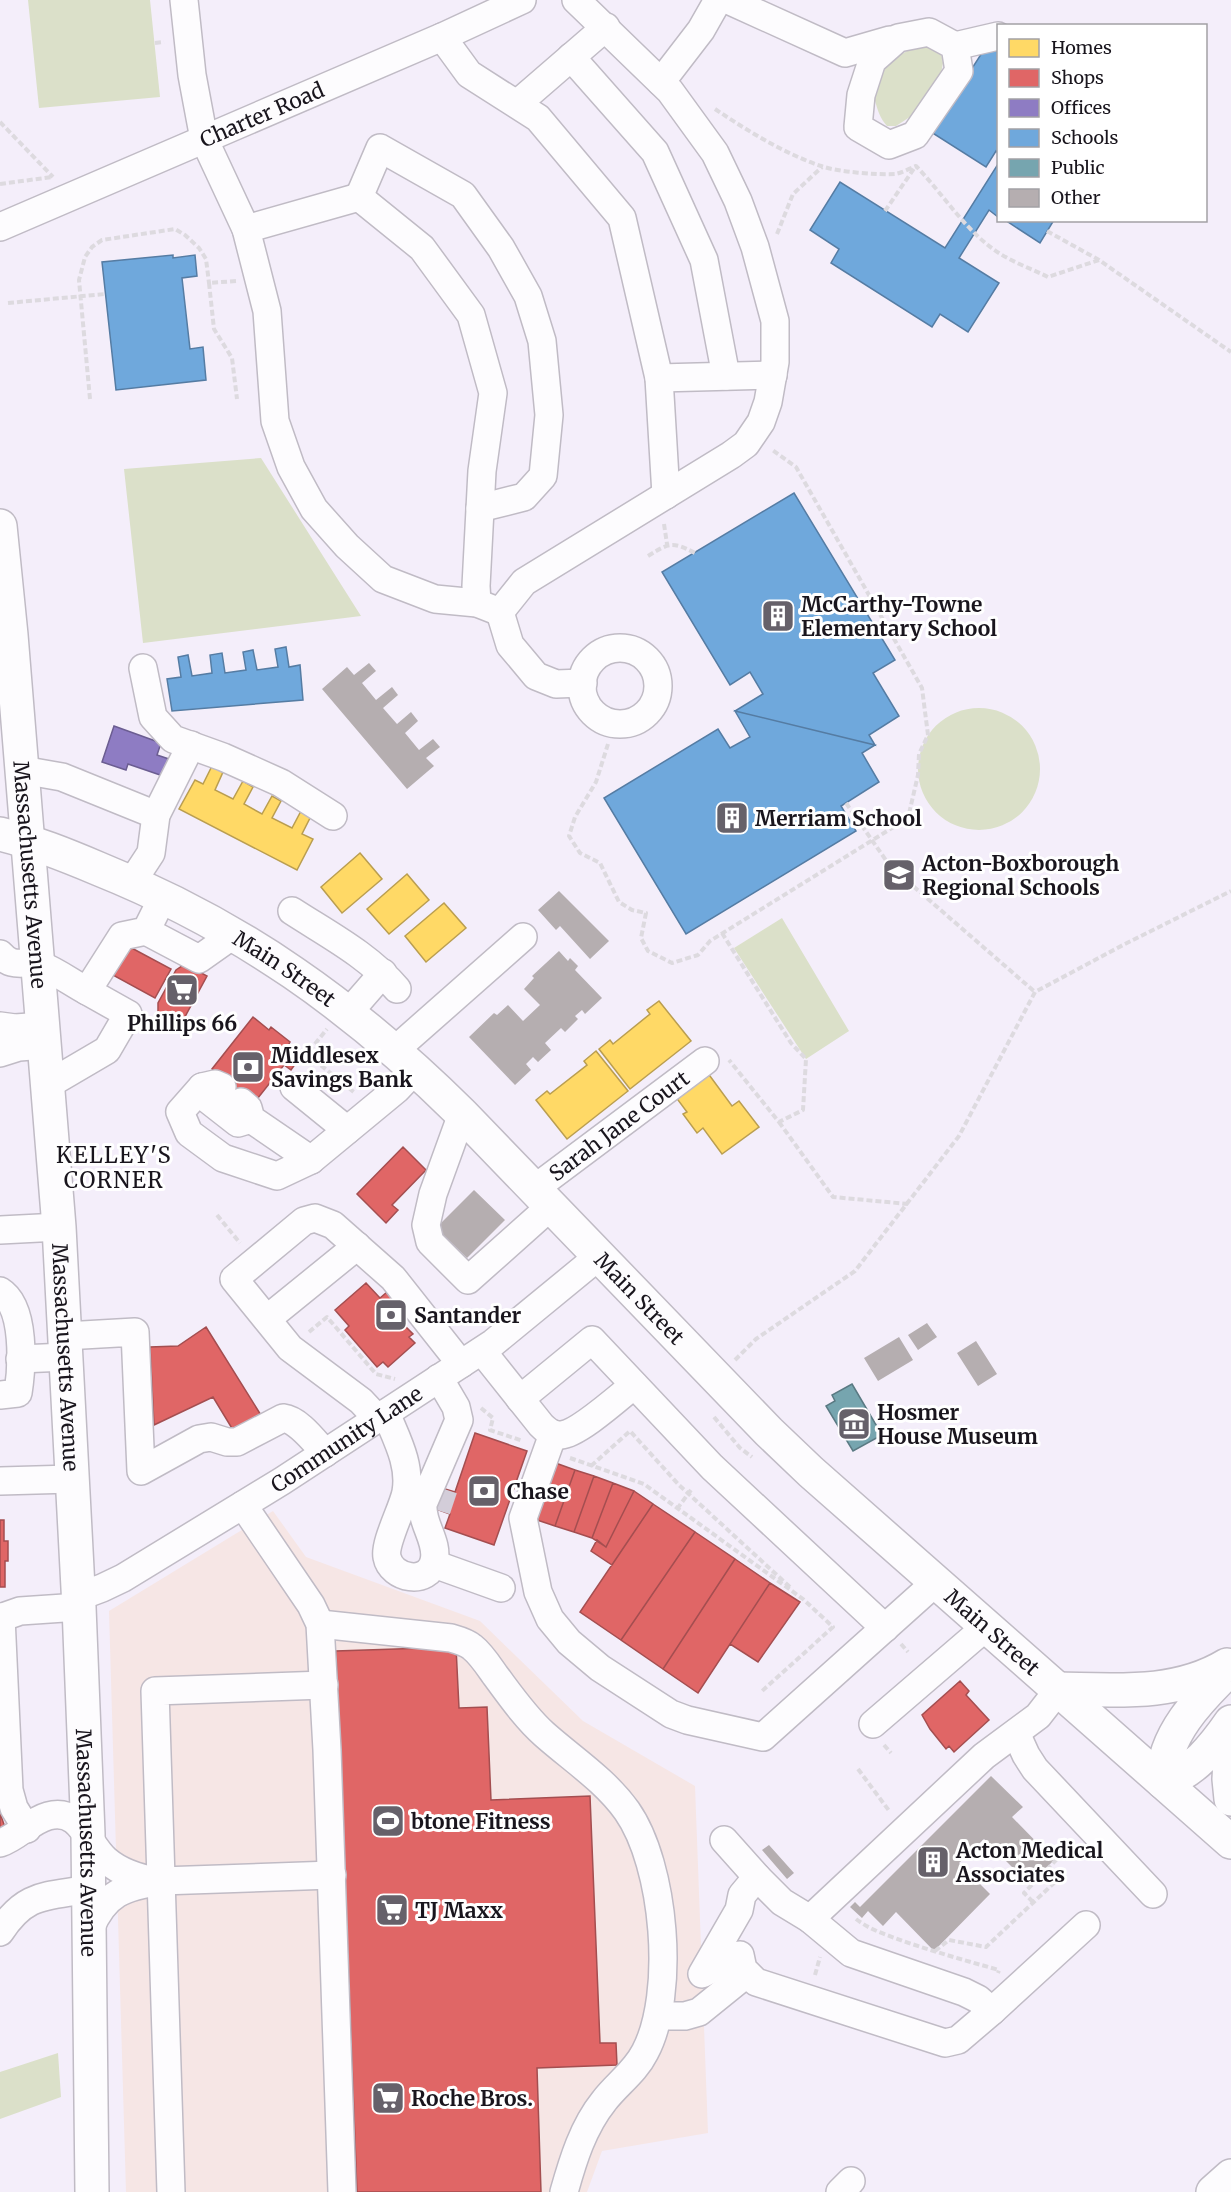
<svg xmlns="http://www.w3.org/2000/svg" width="1231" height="2192" viewBox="0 0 1231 2192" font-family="Merriweather,serif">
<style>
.commercial{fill:#f6e6e5}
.green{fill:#dbe0c9}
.homes{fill:#ffd966;stroke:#ba9e50;stroke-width:1.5}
.shops{fill:#e06666;stroke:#a44e50;stroke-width:1.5}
.offices{fill:#8e7cc3;stroke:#6b5d91;stroke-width:1.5}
.schools{fill:#6fa8dc;stroke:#557ca3;stroke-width:1.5}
.public{fill:#76a5af;stroke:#5a7a83;stroke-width:1.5}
.building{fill:#b5aeb0}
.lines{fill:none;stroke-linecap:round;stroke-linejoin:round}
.minor-tunnel{stroke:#d3cdd9;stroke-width:27;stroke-dasharray:27 14;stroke-linecap:butt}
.minor-casing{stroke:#c0bbc5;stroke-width:30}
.major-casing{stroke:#c0bbc5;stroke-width:36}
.highway-casing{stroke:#c0bbc5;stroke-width:36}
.path{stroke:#dddadf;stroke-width:4;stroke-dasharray:6 3;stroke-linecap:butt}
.minor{stroke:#fdfcfe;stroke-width:27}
.major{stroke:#fdfcfe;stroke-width:33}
.highway{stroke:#fdfcfe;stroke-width:33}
.labels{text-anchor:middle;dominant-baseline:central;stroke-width:6;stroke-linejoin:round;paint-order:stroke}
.street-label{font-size:21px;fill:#19151d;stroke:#fff}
.poi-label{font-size:21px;font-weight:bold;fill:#19151d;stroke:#fff;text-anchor:start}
.neighbourhood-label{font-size:22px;letter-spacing:1.5px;fill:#19151d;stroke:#fff}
</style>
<rect width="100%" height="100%" fill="#f4eefa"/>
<path class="commercial" d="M273,1511l33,46 174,64 103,100 112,65 13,347 -106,18 -15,41h-461l-17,-581z"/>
<path class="green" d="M28,0h122l10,97 -121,11z
M924,41l17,12 2,10 -3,16 -27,36 -17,11h-9c-7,-8 -9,-15 -12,-25 -10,-35 27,-45 49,-60z
M261,458l100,158 -218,27 -19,-174z
M918 769a61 61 0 1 1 122 0a61 61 0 1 1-122 0Z
M782,918l67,113 -43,28 -72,-111z
M58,2053l3,44 -61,22v-47z"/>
<path class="homes" d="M212,766l11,6 -8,18 18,9 10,-18 10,6 -9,17 18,10 10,-18 9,5 -9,17 20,10 9,-17 10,5 -9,18 11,5 -16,31 -118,-61 16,-29 8,4z
M360,853l22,26 -40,34 -21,-26z
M407,874l22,26 -40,34 -22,-25z
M444,903l22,25 -40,34 -21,-26z
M659,1001l32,40 -61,48 -31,-40 11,-9 3,4 37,-30 -3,-4z
M596,1051l32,40 -61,48 -31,-39 11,-9 3,3 37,-29 -3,-4z
M707,1072l25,34 7,-5 20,26 -37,27 -19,-26 -6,5 -14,-19 4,-2 -12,-16z"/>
<path class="shops" d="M126,945l45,24 -16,29 -44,-24z
M185,964l22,12 -27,50 -22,-12v-11l18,-33z
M253,1017l16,13 2,-3 19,15 -2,4 13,10 -10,14 -7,-5 -30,38 -43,-2 16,-20 -15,-12z
M403,1147l23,23 -34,35 6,5 -12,13 -29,-29z
M366,1283l14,15 14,-12 21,25 -13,12 11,11 -4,3 6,6 -27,24 -5,-5 -6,5 -32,-37 4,-4 -14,-16z
M206,1327l58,93 -28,15 -23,-38 -59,28 -4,-78 28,-1z
M475,1433l52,18 -33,94 -49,-17 5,-14 -22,-8 7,-20 20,6z
M550,1461l25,9 -20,56 -24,-8z
M575,1470l19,6 -20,56 -19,-6z
M594,1476l19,7 -21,55 -18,-6z
M613,1483l21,8 -28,56 -14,-9z
M634,1491l19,13 -41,61 -21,-14 6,-11 9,7z
M653,1504l42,28 -74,108 -41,-28z
M0,1520h4v21h4v20h-3v26h-5z
M695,1532l40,27 -72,110 -42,-29z
M735,1559l35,24 -72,110 -35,-24z
M770,1583l30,19 -42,60 -28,-18z
M456,1647l3,61 28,-1 4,93 99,-4 10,247h16l1,22 -80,3 4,124h-184l-21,-541z
M960,1681l9,10 -3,4 23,25 -35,32 -5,-6 -3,3 -16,-20 -8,-14z
M0,1813l7,20 -7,2z"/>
<path class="offices" d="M114,726l47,17 -4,12 15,5 -6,17 -38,-13 -2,6 -24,-8z"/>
<path class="schools" d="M987,45l11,7v101l-2,-2 -10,16 -55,-35z
M998,164v53l-9,-7 -30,48 40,25 -31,49 -28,-18 -8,13 -101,-64 8,-14 -29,-19 30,-48 105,66z
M1005,220h49l-14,23z
M173,255v3l22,-3 2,21 -15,2 8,71 13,-2 3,33 -90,10 -14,-128z
M794,493l101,167 -22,13 26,43 -30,19 6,10 -140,-34 28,-17 -13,-22 -20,13 -68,-113z
M286,647l3,20 11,-2 3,35 -131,11 -5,-32 14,-2 -3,-20 10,-2 4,21 20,-3 -2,-18 12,-2 3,20 21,-3 -3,-18 10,-2 4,20 21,-3 -3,-18z
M735,711l140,34 -13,8 17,29 -38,24 15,25 -170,103 -82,-136 114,-69 12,19 20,-11z"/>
<path class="public" d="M852,1384l30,51 -29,16 -27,-45 9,-5 -3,-6z"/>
<path class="building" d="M369,663l7,8 -14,12 14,17 16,-13 6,8 -15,13 14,16 14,-12 7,9 -13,12 14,17 14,-11 7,8 -14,11 8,8 -27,23 -85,-100 25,-22 7,8z
M559,891l50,50 -19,18 -30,-33 -4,4 -18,-20z
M559,951l9,10 2,-3 8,8 -3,4 27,28 -17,16 -3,-4 -7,6 3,3 -13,13 -4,-4 -16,15 6,7 -13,12 -5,-5 -7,7 5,6 -16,15 -46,-48 25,-24 3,2 11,-10 15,16 17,-16 -16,-16 10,-11 -2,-2z
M474,1190l31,30 -38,38 -31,-30z
M927,1323l10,14 -19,13 -10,-15z
M899,1337l14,23 -35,21 -14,-23z
M976,1341l21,33 -19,12 -21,-33z
M991,1776l32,31 -11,10 42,43 -24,25 -46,-46 -25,24 31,31 -56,57 -38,-39 -13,14 -15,-15 -6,7 -12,-11 5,-5 5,5z
M769,1845l25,28 -7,6 -25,-29z"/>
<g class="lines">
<path class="minor-tunnel" d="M437,1510l7,-21"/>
<defs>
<g id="minor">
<path d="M184,0l8,75 12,64 42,90 21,82 8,110 16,46 23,42 33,37 36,33 52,20 42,4 23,9"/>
<path d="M728,0l117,53 45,-13"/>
<path d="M929,32l26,14 4,25 -44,64 -26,10 -31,-18 3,-32 11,-34 26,-23z"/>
<path d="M442,37l27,37 69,44 84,100 37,160 114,-3"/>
<path d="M955,46l43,-10"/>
<path d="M571,57l84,95 49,108 22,116"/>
<path d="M661,82l40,-52 17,-30"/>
<path d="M517,104l89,-77"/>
<path d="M359,197l21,-49 83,47 38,53 27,48 14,45 7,74 -6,61 -19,21 -44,11"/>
<path id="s1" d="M0,227l442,-190 80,-37"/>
<path d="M246,229l113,-32 63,51 49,67 22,78 -11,78 -6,115 1,17"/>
<path d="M659,378l7,117"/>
<path d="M500,612l24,-30 207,-127 15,-11 15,-22 7,-20 7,-40v-41l-20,-74 -17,-46 -23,-48 -45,-62 -94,-91"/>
<path d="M500,612l10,33 26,31 20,8 27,-1"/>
<circle cx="620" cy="686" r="38"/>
<path d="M143,668l10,49 20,22 50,18 58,26 52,33"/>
<path d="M22,770l40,7 94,38"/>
<path d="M132,882l19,-29 5,-38 35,-70"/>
<path d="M292,911c37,24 76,44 105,78"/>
<path d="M146,931l53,28 34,-24"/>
<path d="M0,954c14,16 24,5 40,11 16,6 32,18 47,26l35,-55 24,-5 17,-34"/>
<path d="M349,1012l34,-39"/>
<path d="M0,1026l15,2 29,-2"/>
<path d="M395,1050l128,-113"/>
<path d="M0,1053l19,-6 26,-2"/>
<path d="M49,1084l58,-34 21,-36 -41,-23"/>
<path d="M202,1087l4,11 32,25 13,-4"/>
<path d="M222,1087l-7,-3 -13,3 -22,25 9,21 34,25 54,18 34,-16 86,-71 19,-20"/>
<path d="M294,1087l53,43"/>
<path d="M241,1102l7,6 3,11 60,41"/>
<path d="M462,1114l-29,80 -7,31 4,17 38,38 83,-74"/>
<path id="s2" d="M534,1189l171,-128"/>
<path d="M0,1230l59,-3"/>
<path d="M0,1291c26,16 22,76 18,102l-18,2"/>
<path d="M267,1319l90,-73"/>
<path d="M65,1336l70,-4 6,139 58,-32 12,-2 16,5h10l46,-24c16,2 31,23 42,35"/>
<path d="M482,1351l59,74c6,6 12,11 20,10 17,-1 58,-38 73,-50"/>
<path d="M20,1359l46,-2"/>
<path d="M520,1399l72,-59 120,127 173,161"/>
<path d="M386,1413c10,25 25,51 20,79 -3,16 -22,51 -19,65 4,22 42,29 47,4 5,-19 -13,-37 -11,-57l36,-84 -3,-13 -17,-29"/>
<path d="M377,1418l-16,-17 -71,-53 -56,-69 70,-58 11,-3 18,7 60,53 68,86"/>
<path d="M553,1434l-30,84 15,74 12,27 19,23 31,26 71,46 16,6 76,17 173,-155"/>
<path d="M0,1481l72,-2"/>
<path d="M243,1505l68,100 9,19 7,126 15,442"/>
<path d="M434,1564l67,24"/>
<path id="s3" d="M78,1597l24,-9 21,-10 159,-97 211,-138 106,-87"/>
<path d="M1,1617l8,173 5,18 13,21"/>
<path d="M0,1618l20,-7 59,-4"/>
<path d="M320,1624l131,14c7,2 15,4 21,9 9,7 16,18 23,28 15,20 30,42 49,59 28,25 61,46 83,77 38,54 49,183 18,241 -10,20 -28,32 -41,49 -21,26 -31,59 -40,91"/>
<path d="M873,1724l114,-98"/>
<path d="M1016,1733l10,22 9,14 118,125"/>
<path d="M724,1840l33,37"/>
<path d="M0,1843c18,-6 30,-22 48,-27 33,-9 39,28 58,44 15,13 32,18 51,21"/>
<path d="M757,1877l25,25 28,17 41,34 113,39 14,7 14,12 -34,29 -13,3 -189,-61 -13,-13 -3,-14 -38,19 37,-64 3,-15z"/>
<path d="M810,1919l174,-163 54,-40 21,-27"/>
<path d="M90,1929c15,-36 34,-42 71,-48l171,-6"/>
<path d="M0,1932c26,-40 46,-35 89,-43"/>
<path d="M992,2011l94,-86"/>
<path d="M658,2016h27l14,-4 47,-38"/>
<path d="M171,2192l-16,-501 169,-6"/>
<path d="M840,2192l11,-11"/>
</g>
<g id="major">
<path id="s4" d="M0,526l11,109 48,592 20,380 9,227 4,358"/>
<path id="s5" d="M0,834c34,8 66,21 99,35 142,57 255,138 363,245l307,318 42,40 420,370"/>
</g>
<path id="highway" d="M1231,1668c-31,30 -69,68 -68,114 31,-10 50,-34 68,-60
M1059,1689c57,1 117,7 168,-24
M1231,1744l-2,35 2,20
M1213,2192l18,-16"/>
</defs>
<use href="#minor" class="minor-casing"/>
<use href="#major" class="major-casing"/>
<use href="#highway" class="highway-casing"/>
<path class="path" d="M155,43l9,-1
M715,109c33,22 68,44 106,57 16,6 57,9 74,8 7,-1 15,-6 21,-8 26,27 47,61 77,83 16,12 37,19 55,28l51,-17
M0,122l53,55
M0,184l52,-7
M885,211l30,-44
M1047,231l52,29 132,92
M777,234l16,-40 29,-27
M236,281l-27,2 5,46 18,29 5,41
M8,303l97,-9
M90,399l-11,-119 6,-23 7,-10 10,-7 73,-11 10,6 14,13 7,11 3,24
M664,524l3,20
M648,556c21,-13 24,-15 47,-3
M608,744l-12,38 -21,35 -6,19 11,17 20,10 19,39 13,8 14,3 -5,25 7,13 24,12 26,-8 12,-14 198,-123 10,-43 1,-21 9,-19 -6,-47 -126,-221 -25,-18
M846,803l44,63 145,126
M722,933l69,110 15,16 -3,51 -24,12 -50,-62
M307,1054l48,39
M298,1065l29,-36
M779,1122l54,75 75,7
M217,1215l23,28
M309,1332l18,-15 49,57 19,5
M735,1360l21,-21 99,-68 104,-135 76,-144 88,-47 108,-54
M481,1408l12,10 -3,12 33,11
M714,1417l26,31 12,9
M570,1458l74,26 159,115 30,28 -72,65
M591,1466l39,-35 49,54 112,103
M677,1509l14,-19
M901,1644l7,8
M884,1745l7,8
M858,1769l32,43
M1033,1902l-9,-9 38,-39 -1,-4 8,-9
M856,1919c14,11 31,16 47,22 32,11 64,20 96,29l-1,3
M935,1951l14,-11 37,7 69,-65
M815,1975l5,-18"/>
<use href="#minor" class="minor"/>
<use href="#major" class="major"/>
<use href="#highway" class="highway"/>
</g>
<defs>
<symbol id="building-square" viewBox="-11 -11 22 22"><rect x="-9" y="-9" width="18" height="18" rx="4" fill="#66616a" stroke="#fff"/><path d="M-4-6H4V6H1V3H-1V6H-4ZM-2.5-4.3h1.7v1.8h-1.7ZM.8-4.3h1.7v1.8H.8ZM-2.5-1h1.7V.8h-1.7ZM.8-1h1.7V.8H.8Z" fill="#fff"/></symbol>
<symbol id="school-square" viewBox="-11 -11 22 22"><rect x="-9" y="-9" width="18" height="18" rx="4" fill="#66616a" stroke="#fff"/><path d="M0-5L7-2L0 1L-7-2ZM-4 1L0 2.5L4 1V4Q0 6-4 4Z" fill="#fff"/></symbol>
<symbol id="supermarket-square" viewBox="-11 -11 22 22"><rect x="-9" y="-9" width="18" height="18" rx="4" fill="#66616a" stroke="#fff"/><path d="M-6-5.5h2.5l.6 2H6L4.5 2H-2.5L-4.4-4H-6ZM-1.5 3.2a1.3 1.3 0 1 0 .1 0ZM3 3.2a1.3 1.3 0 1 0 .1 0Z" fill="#fff"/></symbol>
<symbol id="bank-square" viewBox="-11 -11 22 22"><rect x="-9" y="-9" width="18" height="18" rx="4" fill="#66616a" stroke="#fff"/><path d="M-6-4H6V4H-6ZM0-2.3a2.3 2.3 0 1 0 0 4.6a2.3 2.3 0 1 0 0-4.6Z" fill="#fff"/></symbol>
<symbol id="museum-square" viewBox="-11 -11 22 22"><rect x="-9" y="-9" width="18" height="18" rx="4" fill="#66616a" stroke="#fff"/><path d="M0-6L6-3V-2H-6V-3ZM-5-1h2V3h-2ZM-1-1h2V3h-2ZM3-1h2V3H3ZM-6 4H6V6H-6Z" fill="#fff"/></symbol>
<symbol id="stadium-square" viewBox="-11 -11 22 22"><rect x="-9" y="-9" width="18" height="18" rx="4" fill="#66616a" stroke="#fff"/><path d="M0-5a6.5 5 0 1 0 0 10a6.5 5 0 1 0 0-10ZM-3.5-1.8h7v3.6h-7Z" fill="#fff"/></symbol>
</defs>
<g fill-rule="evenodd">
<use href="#building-square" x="759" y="597" width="38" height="38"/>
<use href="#building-square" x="713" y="799" width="38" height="38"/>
<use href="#school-square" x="880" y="856" width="38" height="38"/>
<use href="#supermarket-square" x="163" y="971" width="38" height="38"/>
<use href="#bank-square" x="229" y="1048" width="38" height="38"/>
<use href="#bank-square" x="372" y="1296" width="38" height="38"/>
<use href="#museum-square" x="835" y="1405" width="38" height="38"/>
<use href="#bank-square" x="465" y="1472" width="38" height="38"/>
<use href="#stadium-square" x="369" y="1802" width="38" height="38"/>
<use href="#building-square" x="914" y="1843" width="38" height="38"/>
<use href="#supermarket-square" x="373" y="1891" width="38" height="38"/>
<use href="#supermarket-square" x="369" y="2079" width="38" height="38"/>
</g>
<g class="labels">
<g class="street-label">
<text stroke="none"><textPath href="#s1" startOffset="285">Charter Road</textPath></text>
<text stroke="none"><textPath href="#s4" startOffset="350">Massachusetts Avenue</textPath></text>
<text stroke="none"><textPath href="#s5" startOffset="316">Main Street</textPath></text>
<text stroke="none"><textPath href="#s2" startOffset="106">Sarah Jane Court</textPath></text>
<text stroke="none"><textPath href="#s5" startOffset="802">Main Street</textPath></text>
<text stroke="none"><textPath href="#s4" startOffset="834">Massachusetts Avenue</textPath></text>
<text stroke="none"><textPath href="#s3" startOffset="312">Community Lane</textPath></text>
<text stroke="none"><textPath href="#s5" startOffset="1288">Main Street</textPath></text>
<text stroke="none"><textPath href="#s4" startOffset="1320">Massachusetts Avenue</textPath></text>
</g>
<g class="poi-label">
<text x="801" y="604">McCarthy-Towne<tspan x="801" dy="24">Elementary School</tspan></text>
<text x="755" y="818">Merriam School</text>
<text x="922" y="863">Acton-Boxborough<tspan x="922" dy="24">Regional Schools</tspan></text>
<text x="182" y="1023" text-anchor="middle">Phillips 66</text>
<text x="271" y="1055">Middlesex<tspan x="271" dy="24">Savings Bank</tspan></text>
<text x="414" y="1315">Santander</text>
<text x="877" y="1412">Hosmer<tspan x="877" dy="24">House Museum</tspan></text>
<text x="507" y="1491">Chase</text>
<text x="411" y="1821">btone Fitness</text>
<text x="956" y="1850">Acton Medical<tspan x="956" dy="24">Associates</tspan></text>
<text x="415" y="1910">TJ Maxx</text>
<text x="411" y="2098">Roche Bros.</text>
</g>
<g class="neighbourhood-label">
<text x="114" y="1155">KELLEY'S<tspan x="114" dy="25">CORNER</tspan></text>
</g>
</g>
<rect x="997" y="24" width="210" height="198" fill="#ffffff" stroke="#a3a1a5" stroke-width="1.5"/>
<rect x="1009" y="39" width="30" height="18" fill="#ffd966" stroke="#a3a1a5" stroke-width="1.5"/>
<text x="1051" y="54" font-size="18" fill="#19151d">Homes</text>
<rect x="1009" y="69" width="30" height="18" fill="#e06666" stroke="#a3a1a5" stroke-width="1.5"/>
<text x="1051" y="84" font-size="18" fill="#19151d">Shops</text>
<rect x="1009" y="99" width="30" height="18" fill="#8e7cc3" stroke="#a3a1a5" stroke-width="1.5"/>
<text x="1051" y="114" font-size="18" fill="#19151d">Offices</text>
<rect x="1009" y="129" width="30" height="18" fill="#6fa8dc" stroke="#a3a1a5" stroke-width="1.5"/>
<text x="1051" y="144" font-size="18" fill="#19151d">Schools</text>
<rect x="1009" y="159" width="30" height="18" fill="#76a5af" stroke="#a3a1a5" stroke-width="1.5"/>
<text x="1051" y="174" font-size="18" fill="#19151d">Public</text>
<rect x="1009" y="189" width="30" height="18" fill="#b5aeb0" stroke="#a3a1a5" stroke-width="1.5"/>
<text x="1051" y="204" font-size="18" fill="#19151d">Other</text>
</svg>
